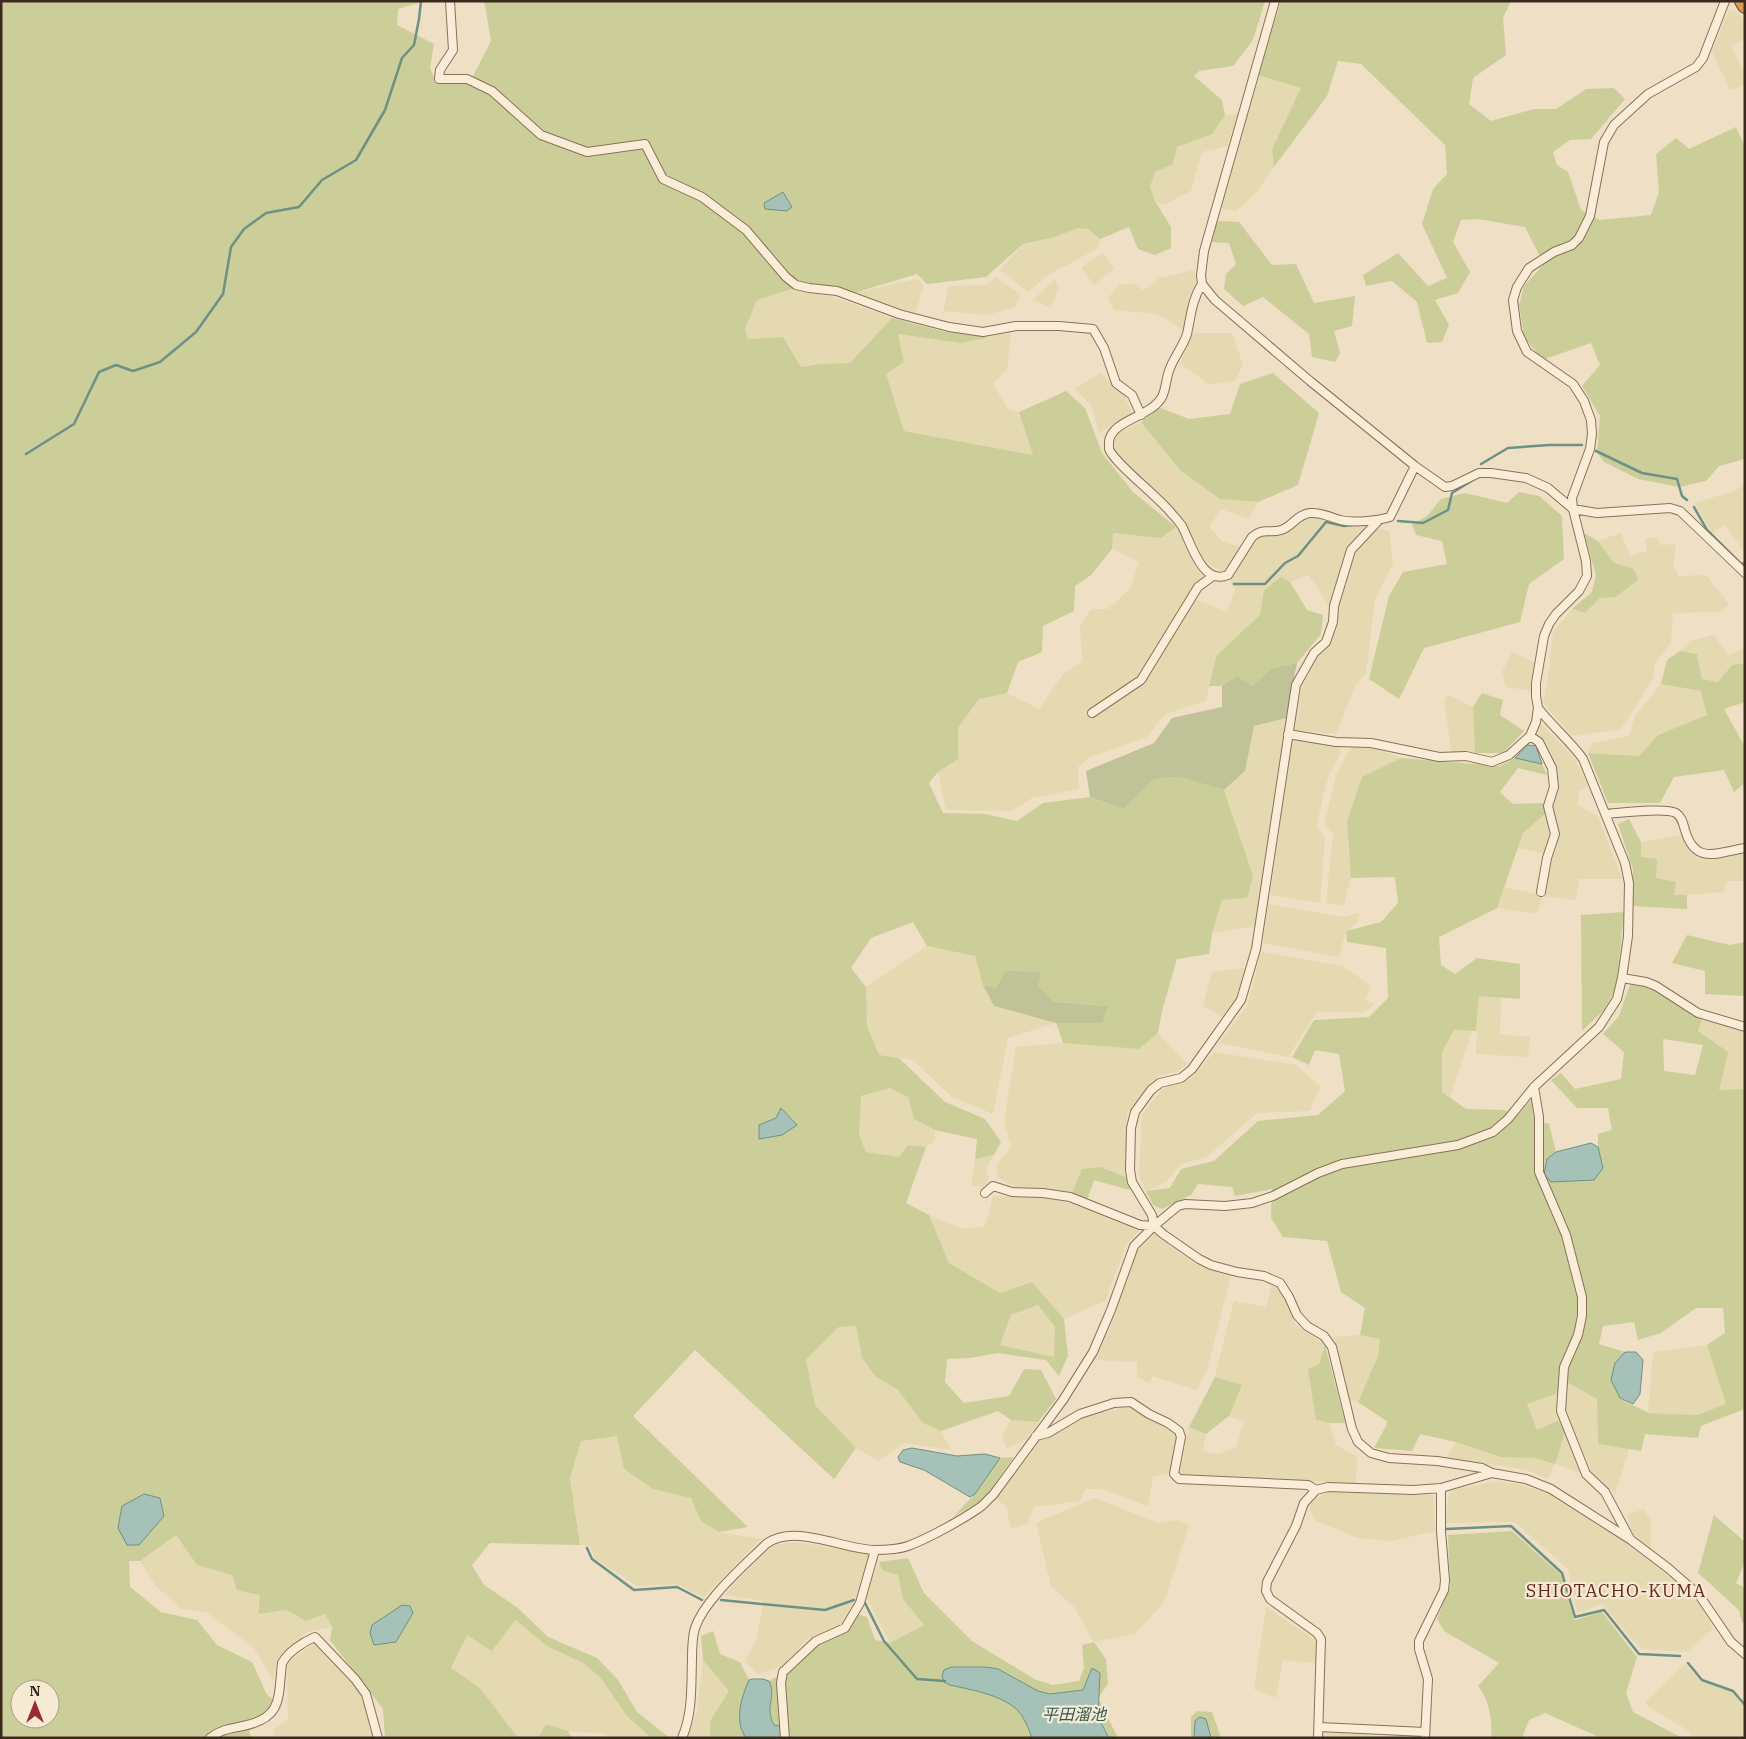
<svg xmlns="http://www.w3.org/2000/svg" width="1746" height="1739" viewBox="0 0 1746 1739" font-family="'IBM Plex Serif','Noto Sans JP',serif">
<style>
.farmland{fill:#e5d9b1}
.green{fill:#cbce98;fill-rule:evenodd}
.cemetery{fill:#c0c297}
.water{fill:#a6c2b8;stroke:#6d9185}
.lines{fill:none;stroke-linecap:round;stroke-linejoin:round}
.stream{stroke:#6d9185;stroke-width:2.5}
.street-casing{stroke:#8a705a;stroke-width:10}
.highway-casing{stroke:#583f2e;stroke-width:16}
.street{stroke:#f9edd8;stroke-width:8}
.highway{stroke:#df9854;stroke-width:14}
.labels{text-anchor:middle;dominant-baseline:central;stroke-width:4.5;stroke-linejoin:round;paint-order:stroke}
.water-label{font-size:16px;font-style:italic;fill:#2d5a54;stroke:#f6ead4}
.quarter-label{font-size:18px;letter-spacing:1px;fill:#67271d;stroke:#f6ead4}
</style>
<rect width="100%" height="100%" fill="#efdfc4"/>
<path class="farmland" d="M1735,10l10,10v18l-14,9 14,26v12l-15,5 -18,-39 17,-40z
M1258,75l43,13 -29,61 2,18 -19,27 -19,17 -17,-3z
M1238,113l-11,33 -25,6 -11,39 -28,14 -8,-4 -5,-14 5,-15 18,-8 4,-17 35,-13 13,-19z
M1078,228l10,1 12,10 -3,10 -49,26 -20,17 -28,-22 23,-26 32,-7z
M1103,252l11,17 -20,16 -13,-17z
M1194,270l2,13 -7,12 -5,35 -27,-16 -43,-4 -6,-12 11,-13 15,-2 9,8 16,-13z
M996,277l25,18 -6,12 -28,8 -44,-4 6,-25 36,-1z
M916,279l8,6 -9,29 -61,-21z
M1055,279l3,9 -7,20 -18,-8z
M792,289l41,8 59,21 -42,45 -30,1 -19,3 -18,-30 -35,2 -3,-10 12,-29z
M1011,332l-4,38 -14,14 15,25 11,3 14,43 -129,-24 -18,-57 18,-12 -6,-28 63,9z
M1193,333h39l11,32 -8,16 -27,3 -28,-21z
M1101,373l23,22 8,18 -33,20 -8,-28 -16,-16z
M1141,422l39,48 40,29 38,3 -9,17 -28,-10 -12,18 14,15 18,5 -17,25 -19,-10 -23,-45 -62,-59 -7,-11 2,-12z
M1745,485v69l-9,-14 -11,-15 -13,8 -17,-30 39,-12z
M1316,516l24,8 26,1 -19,23 -17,59 -21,-32 -19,7 -9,-5 -20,38 -44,40 -11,46 -41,13 -18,23 -57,20 -12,10 1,22 -47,9 -21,13 -65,-1 -8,-38 20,-13v-31l21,-30 28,-5 32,16 24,-35 19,-13 -2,-35 11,-17h17l22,-20 9,-27 -27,-13 1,-17 48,6 15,-11 20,40 9,8 -18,21 40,16 8,-22 -5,-10 28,-44 27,-2 14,-14z
M1377,528l12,3 4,33 -18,36 -9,73 -11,13 -19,48 -41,-4 7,-43 17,-33 13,-13 7,-18 -2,-17 17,-57z
M1621,533l9,23 17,-5 -2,-12 13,-2 1,8 17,-1 -3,21 6,11 27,-1 23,29 -8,8 -48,1 -2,29 -16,22 -2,15 -32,50 -49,7 -29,-33 6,-31 4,-40 19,-23 13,4 15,-15 15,-1 19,-28 -20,-6 -16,-22z
M1714,635l14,20 17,-7v15l-13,2 -14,17 -16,-3 -5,-25 -17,-3 10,-10z
M1512,652l22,10 -2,29 -26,-4 -4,-15z
M1661,684l40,7 6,24 -49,20 -19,21 -51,-3 4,-10 37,-7 6,-20z
M1447,694l26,13 2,46 -23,1 -8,-52z
M1286,718l-30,208 -44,7 10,-33 31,-24 -29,-86 21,-19 9,-45z
M1540,723l32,32 16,31 -9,5 -2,14 21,11 24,63h-43l-3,21 -33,-4 -6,18 -40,-6 7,-21 39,8 7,-40 -32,-7 5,-15 23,-20 12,-23 -3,-29 -18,-29z
M1292,737l46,9 3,7 -13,24 -12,50 9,10 -5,66 -50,-8z
M1372,747l29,11 -39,19 -15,44 4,57 -7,28 -18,-3 7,-70 -9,-8 12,-50 15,-27z
M1681,835l16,23 48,-5v28h-19l-2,11 -50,4 -18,-18 -15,-21v-15z
M1268,904l74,13 18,-4 -3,10 -11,8 -7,26 -76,-14z
M927,946l48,10 8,29 11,21 62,17 -48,15 -15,76 -41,-17 -39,-37 -34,-5 -12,-29 -1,-39z
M1261,952l82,14 28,20 -6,14 10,4 -11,8h-47l-29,45 -69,-14 29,-39z
M1245,968l-9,34 -13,15 -20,-11 9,-34z
M1478,995l23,2 -1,37 30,3 -2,20 -52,-3z
M1702,1020l43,12v63l-1,-6 -25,2 -21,-60z
M1454,1030l18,1 -22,67 -8,-5v-41z
M1158,1033l29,31 -11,8 -18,4 -31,37 -1,64 -26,-10 -17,2 -11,24 -56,-6 -18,-9 -2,-13 15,-18 -7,-25 12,-75 47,-4 76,6z
M1214,1052l82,13 24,21 -10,25 -53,2 -50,44 -26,7 -15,18 -20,9 -7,-16 3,-60 20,-26 28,-10z
M890,1088l18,9 6,22 21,11v10l-9,7 -18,-2 -9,12 -33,-5 -7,-17 2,-39z
M994,1155l-8,14 3,12 -6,6 -12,-2 4,-26z
M993,1196l53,2 38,8 57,23 -15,16 -21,56 -41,18 -32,-37 -32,11 -51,-30 -20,-48 34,14 22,-3z
M1154,1234l42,30 35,11 -24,94 -10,21 -45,-14 -2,8 -13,-7v-15l-42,-2 21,-46 20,-61z
M1272,1284l12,13 12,28 29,20 -6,19 -3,56 14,3 6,22 21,12 -1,27 -176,-10 9,-47 17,7 -3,17 15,3 18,-6 8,-26 -15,-6 13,-31 -27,-8 19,-76 32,6z
M1038,1305l17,22 -1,30 -54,-12 11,-30z
M856,1326l6,32 13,18 23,14 25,33 18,8 10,19 -47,-7 -26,18 -22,-13 -41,-43 -9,-45 33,-33z
M1360,1335l20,4 -2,17 -20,46 -9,-2 -15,-63z
M1707,1345l20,59 -30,11 -49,-2 5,-61z
M1563,1380l34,18 1,46 31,5 -14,45 -23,-21 -20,-47 -12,-6 -23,11 -10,-27 29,-10z
M1129,1407l48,28 -7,38 -17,4 -5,29 -47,-17h-16l-5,12 -46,6 -6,16 -17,6 -5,-23 -10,-7 45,-59 46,-25z
M1011,1420l27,2 -11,17 -21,10 -4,-14z
M1565,1432l17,41 -27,-9 -7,15 -21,-9 -80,-12 9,-16 45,15 33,1 20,6z
M617,1436l7,33 29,20 38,9 10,23 18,11 42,7 -57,58 -27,-13 -40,2 -41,-27 -6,-13 -10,-1 -10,-67 11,-37z
M1497,1481l22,3 30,10 80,50 67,54 17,31 -26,23 -46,-3 -39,-45 -25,9 -9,-44 -53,-47 -69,1 3,-32z
M1327,1492l106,3 2,36 -44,10 -34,-3 -42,-18 -7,-16z
M1094,1498l65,25 19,-3 11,5 -25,77 -29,32 -41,8 -20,-35 -23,-21 -15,-63z
M1644,1509l7,12v29l-18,-16 -6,-19z
M176,1535l21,30 35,10 5,15 23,5 -1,19 28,-4 19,11 19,-7 7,13 -25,5 -29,25 -5,23 -19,-32 -48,-36 -25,-3 -26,-24 -15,-24z
M797,1542l73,12 -17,51 -14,21 -32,13 -26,28 -24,7 -12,-13 11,-22 8,-38 -40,-6 48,-50z
M879,1562l3,8 16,4 5,25 22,26 -35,18 -24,-46z
M1266,1607l52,35 -2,21 -33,-3 -7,38 -22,-9z
M514,1620l33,26 36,17 17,14 27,39 24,22h-46l1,-4 -38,-3 -22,-7 -8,14h-20l-38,-50 -29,-20 16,-34z
M314,1644l46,47 14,47h-98l-3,-8 15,-11 -1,-56z
M703,1660l26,31 -19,30v17h-23l10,-27z
M1685,1664l16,17 35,12 9,10v35h-52l-6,-8 -37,-22 -5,-6z
M1324,1731l43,1v6h-44z"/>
<path class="green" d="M1,1h424l-27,8 -1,16 37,19 -4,24 6,14h34l21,-41 -6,-36 -2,-4h782l-12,39 -20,26 -34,5 -5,5 28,24 3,15 -13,19 -35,13 -4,17 -18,8 -5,15 5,14 16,26v21l-16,7 -17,-6 -9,-22 -29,12 -12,-10 -10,-1 -23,9 -32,7 -37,33 -59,7 -10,-10 -63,19 -51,-10 -11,6 -35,11 -12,29 3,10 35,-2 18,30 19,-3 30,-1 42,-45 54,14 43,5 -28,6 -63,-9 6,28 -18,12 18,57 129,24 -14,-43 47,-21 19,17 17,45 31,39 43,35 -15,11 -48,-5 -1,16 -21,26 -16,11 -1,25 -31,15 -1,26 -24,10 -11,31 -28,6 -21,29v31l-20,13 -9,11 14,30 42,1 32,7 26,-18 47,-6 34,12 30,-30 25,-2 45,13 29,86 -6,22 -25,2 -10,33 -3,21 -32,5 -15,52 -4,22 -19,16 -76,-6 -7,-20h47l5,-17 -53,-4 -17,-15 2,-15 -44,16 -13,-3 -8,-29 -48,-10 -14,-24 -42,16 -20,30 15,19 1,39 12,29 20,3 46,44 40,17 16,23 -7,13 -19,4 2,-20 -42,-9 -21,-11 -6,-22 -18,-9 -29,8 -2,39 7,17 33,5 9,-12 18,2 -20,56 23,12 20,48 51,30 32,-11 32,37 4,37 -9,20 -13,-16 -48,-7 -28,5 -23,1 -2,23 19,21 45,-7 15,-27 17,1 15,29 -18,23 -27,-2 -13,-9 -57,20 -18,-8 -25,-33 -23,-14 -13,-18 -6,-32 -17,1 -33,33 9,45 41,43 -22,31 -139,-129 -62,66 115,111 -29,5 -18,-11 -10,-23 -38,-9 -29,-20 -7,-33 -36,5 -11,37 10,67 -90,-2 -18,22 12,20 34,23 30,29 49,21 21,22 19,32 33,26h-19l-24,-22 -27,-39 -17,-14 -36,-17 -32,-26 -23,31 -25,-16 -16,33 29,20 38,50h-133l-2,-29 -53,-69 2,-13 -7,-13 -19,7 -19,-11 -29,4 2,-19 -23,-5 -5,-15 -35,-10 -21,-30 -36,26h-11l1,26 31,25 36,8 20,25 35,17 15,33 14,11 -14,15 -18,9 2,8h-250zM1038,1305l17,22 -1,30 -54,-12 11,-30zM20,1689h30v30h-30z
M1281,1h230l-8,17 3,37 -33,23 -4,26 22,17 43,-12h22l30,-20 28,-1 11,11 -34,40 -21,1 -17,12 4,13 11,7 13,38 19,10 51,-5 8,-23 -3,-38 20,-16 13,11 47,-22 9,20v312l-26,7 -13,15 -27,6 -41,-8 -34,-17 -7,-10 3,-36 -18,-30 18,-21 -9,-22 -49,17 -18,-24 -5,-31 5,-19 20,-22 -19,-37 -47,-8 -17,1 -8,22 17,30 -12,21 -23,7 14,25 -7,17 -15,1 -10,-41 -25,-21 -26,5 -3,-11 35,-22 30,33 19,-8 -25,-54 11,-35 14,-15 -2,-29 -84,-81 -23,-3 -11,35 -53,71 -2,-18 29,-61 -43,-13z
M1216,221l23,1 33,43 24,-1 18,39 41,-7 -3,30 -18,5 6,22 -5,9 -23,-5 -3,-23 -46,-37 -20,9 -19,-17 2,-15 10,-10 -7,-21 -17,-1z
M1273,373l46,40 -21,72 -40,17 -38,-3 -40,-29 -39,-48 17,-15 31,12 41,-5 10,-30z
M1519,492l20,4 23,20 2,43 -35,25 -9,38 -96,26 -25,51 -30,-20 20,-83 14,-24 44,-8 -5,-23 -26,-6 -4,-10 16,-10 13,-16 24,-6 42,10z
M1584,533l14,8 16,22 20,6 4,11 -23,17 -15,1 -15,15 -13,-4 20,-17 4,-17z
M1281,577l9,5 17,28 16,5 -2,19 -24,29 -25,5 -20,18 -15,-10 -15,10h-13l8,-31 43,-40 4,-25z
M1680,651l17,3 5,25 16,3 14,-17 13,-2v39l-21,7 21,38v36l-11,9 -10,-22 -50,7 -14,26h-52l-20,-50 51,3 19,-21 49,-20 -6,-24 -40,-7 6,-24z
M1482,693l21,7 -3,15 24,16 -21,22h-28l-2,-46z
M1401,758l98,8 16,-8 27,6 5,11 -29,-7 -18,24 13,12 30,-1 3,10 -23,20 -26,75 -58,29 2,28 14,9 22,-16 43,6v35l-41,-3 -3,35 -22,-1 -12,22v40l24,17 39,1 12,6 15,-17 3,21 14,4 7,28 -9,7 56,9 -5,-21v-13l14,-4 -4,-22h-31l-26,-28 10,-7 14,16 46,-10 3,-27 -21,-18 16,-18 12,-34 28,10 43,28 -4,11 30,21 -9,38 25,-1 1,320 -44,17 -3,12 -53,-4 -4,17 -43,-7 -1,-45 -34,-19 -7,14 -29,10 10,26 23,-10 5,12 -10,32 -21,-6 -33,-1 -45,-15 -36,-8 -8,17 -38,-3 14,-26 -30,-20 20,-46 2,-17 -20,-4 5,-27 -24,-16 -14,-51 -44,-4 -12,-19 1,-29 -37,7 -3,-9 -34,-3 -7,11 -29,14 -9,-4 -7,-14 24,-3 11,-19 33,-8 44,-40 60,-6 27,-24 -6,-37 -24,-4 -6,15 -17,-8 22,-37 55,-3 19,-19 -2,-50 -39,-6 -1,-11 35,-9 17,-19 -3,-26 -44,1 -4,-57 15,-44zM1663,1039l40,6 -8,30 -31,-4zM1696,1308h27l2,25 -18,12 19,59 -29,11 -48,-2 -29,-14 -5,-36 10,-11 -26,-8 4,-18 31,-4 4,18 23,-7z
M1629,819l12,23v15l16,2 -1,19 20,4 -2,13h13v14l-55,-3 1,-37 -15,-45z
M1624,912l-8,77 -13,22 -21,20 -1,-116z
M1687,935l43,10 15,-3v54l-40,-2v-23l-33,-8z
M1100,1167l26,10 4,13 -36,-10 -7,20 -15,-7 10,-24z
M1325,1345l20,78h-15l-14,-3 -8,-51 11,-5z
M1215,1377l27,8 -13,31 -23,18 -17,-7z
M1014,1457l-31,43 -30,17 22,-23 25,-36z
M1714,1515l31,27v19l-9,22 9,5v35h-3l-3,-13 -41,-37z
M1512,1531l50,45 12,44 28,-8 35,45 -11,36 7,19 49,26h-81l-56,-25 -16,7 -7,18h-31c2,-18 -2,-38 -13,-52l21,-23 -55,-32 -7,-12 13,-33 -2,-51z
M908,1558l16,35 48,48 64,39 17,5 26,-4 5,-13 -2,-23 12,-3 12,17 2,25 -10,14 20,40h-8l-12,-21v-19l-6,-29 -9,21 -33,4 -12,-3 -40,-22 -13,-2h-34l-7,3v12l6,3c21,5 45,8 64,22 9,7 14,20 18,31h-251l-1,-11 -6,-2c-9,-19 3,-27 -5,-44l17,-9 33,-29 26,-13 11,-16 11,3 8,23 15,3 34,-18 -21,-26 -5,-24 -16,-5 -3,-8z
M713,1631l7,23 20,8 9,18c-6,14 -11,28 -9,43 0,5 4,10 5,15h-35v-17l19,-30 -26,-31 -2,-24z
M1197,1711l15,1 9,26h-10l-5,-19 -11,2 -1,17h-3v-21z
M546,1724l22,7 4,7h-34z"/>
<path class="cemetery" d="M1297,663l-11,55 -32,8 -9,45 -21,19 -45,-13 -25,2 -30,30 -34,-12 -4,-26 68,-28 18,-25 50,-11v-21l15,-10 15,10 20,-18z
M1006,971l35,1 -3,15 17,15 53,4 -5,17h-47l-62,-17 -11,-21 13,3z"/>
<path class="water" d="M783,192l9,15 -5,4 -22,-2 -1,-6z
M1527,745l9,1 6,18 -27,-6z
M781,1108l16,17 -15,10 -23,4v-14l17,-7z
M1591,1143l7,4 5,21 -9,12 -43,2 -7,-8 3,-15 9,-7z
M1625,1352h11l7,8 -3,34 -7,10 -13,-6 -9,-18 4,-17z
M912,1448l45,8 28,-2 15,4 -25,36 -5,3 -46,-27 -24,-8 -2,-5 5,-7z
M144,1494l16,4 4,18 -25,29h-12l-9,-17 4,-22z
M402,1605l8,1 3,7 -17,29 -22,3 -4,-12 2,-8z
M951,1667h34l13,2 40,22 12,3 33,-4 9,-22 8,5 -2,44 11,21h-77c-4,-11 -9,-24 -18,-31 -19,-14 -43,-17 -64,-22l-6,-3 -2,-6 2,-6z
M752,1679h11l6,2c8,17 -5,25 5,44l6,1 1,12h-36c-1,-5 -5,-10 -5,-15 -2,-15 3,-29 9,-43z
M1200,1717l6,2 5,19h-17l1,-17z"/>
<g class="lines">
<path class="stream" d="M1596,451l46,22 35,6 5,17 5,4
M26,454l48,-30 25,-52 17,-7 17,6 27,-9 36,-30 27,-38 8,-47 13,-18 22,-16 33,-6 23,-27 34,-20 29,-50 17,-52 12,-13 5,-26 2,-18
M1481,464l27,-16 41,-3h33
M1694,507l13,23 33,33 5,1
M1398,521l25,2 25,-13 4,-17 21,-13
M1234,584h31l20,-21 13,-7 28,-34 18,4 9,-1
M1446,1529l65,-3 51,47 13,44 29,-7 35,44 41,2
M587,1548l5,11 42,31 43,-3 25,13
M721,1600l104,10 29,-10
M865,1603l19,38 33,38 28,2
M1688,1663l14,17 31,11 12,14"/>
<defs>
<path id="street" d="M450,1l3,49 -13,20 -1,9h28l25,12 49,44 46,17 58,-8 18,35 39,18 44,33 40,47 10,8 13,3 28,3 62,23 50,13 34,5 33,-6h43l34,3 11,19 12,35 16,12 9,20
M1275,1l-71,250 -3,24 1,9 13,16 95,81 105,85 30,21 7,-1 27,-13h12l35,5 22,10 25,21 24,4 73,-5 10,3 65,62
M1202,284c-10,15 -11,32 -15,50 -4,13 -14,24 -18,37 -3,8 -3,18 -7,26 -11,20 -51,23 -53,45 0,2 0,5 0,7 5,14 51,49 63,65 4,4 7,8 10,12 9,17 20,60 46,49l24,-38c11,-10 17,-3 29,-7 11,-3 16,-16 29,-17 11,-1 20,4 30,7 13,3 37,1 50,-3l25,-51
M1379,520l-28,30 -17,56 -1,16 -7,20 -12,11 -18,32 -40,264 -15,51 -49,69 -11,9 -21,5 -9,7 -16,22 -4,16 -1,42 2,12 20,33 2,11 9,8 36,25 12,6 26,7 27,4 16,7 9,14 8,18 10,11 17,10 8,11 20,82 6,13 13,11 18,5 48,3 45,7 10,5 34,6 25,10 80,51 37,28 31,27 32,47 14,12
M1092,713l49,-33 57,-93 15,-11
M1288,734l48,8 35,1 68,14 27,-1 26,6 17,-7 21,-19 6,-14 2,-14 -2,-12v-13l8,-47 5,-12 7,-10 23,-23 8,-15 -1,-15 -13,-52 -1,-11 18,-49 2,-15 -1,-14 -7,-19 -11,-17 -46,-32 -10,-21 -4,-31 4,-13 12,-19 25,-16 18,-7 7,-7 11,-22 14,-74 10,-17 34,-31 48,-27 7,-9 22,-57
M1530,736l9,6 13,26 2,19 -6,19 7,28 -8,24 -6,34
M1606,814c14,-1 59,-7 70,-1 6,4 7,10 9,17 10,35 32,23 60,18
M1622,978l24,4 10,4 42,27 47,14
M1534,1087l5,30v55l27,63 16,62v19l-4,19 -14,32 -3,44 25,63 19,18 25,47
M985,1193l8,-7 19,6 31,1 27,4 70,28 14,1
M1036,1436l12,-3 32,-19 34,-11 17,-1 18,12 19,9 11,8 2,6 -7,37 5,5 129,6 8,5
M1319,1727l106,5
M210,1738c12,-9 19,-9 33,-12 40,-8 35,-28 39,-63 6,-11 21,-21 33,-26l40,42 11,15 12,44
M682,1738c11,-26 9,-52 10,-79 0,-10 0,-21 3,-31 10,-29 49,-62 71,-84 29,-21 75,5 108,6 11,0 23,0 34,-4 21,-8 52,-25 71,-38 5,-3 9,-9 14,-13l70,-95 30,-48 18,-42 23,-64 20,-20 24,-20 7,-2 40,2 27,-3 21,-7 45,-23 24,-9 116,-19 35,-13 15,-13 26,-32 65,-60 18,-28 5,-21 6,-42 1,-53 -4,-20 -42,-104c-13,-18 -31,-33 -45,-51
M785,1738l-4,-55 2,-11 33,-31 29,-13 15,-25 15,-53
M1318,1738l3,-99 -4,-6 -47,-34 -4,-8 1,-9 29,-56 8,-23 12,-13 12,-3 85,3 28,-2 51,-15
M1425,1738l3,-59 -9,-30v-8l25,-51 1,-10 -4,-49v-43"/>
<path id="highway" d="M1742,1l3,5"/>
</defs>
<use href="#street" class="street-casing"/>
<use href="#highway" class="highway-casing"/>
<use href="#street" class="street"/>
<use href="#highway" class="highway"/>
</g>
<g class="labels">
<g class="water-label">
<text x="1074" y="1714">平田溜池</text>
</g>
<g class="quarter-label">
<text x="1616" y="1590">SHIOTACHO-KUMA</text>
</g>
</g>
<rect width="1746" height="1739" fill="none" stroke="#3a2a1e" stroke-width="5"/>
<g transform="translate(35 1704)"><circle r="24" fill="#f6ead4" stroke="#ab9d8b"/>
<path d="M0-4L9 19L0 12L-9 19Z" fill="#9a2932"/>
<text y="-8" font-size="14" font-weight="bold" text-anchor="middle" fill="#3a2a1e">N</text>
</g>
</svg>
